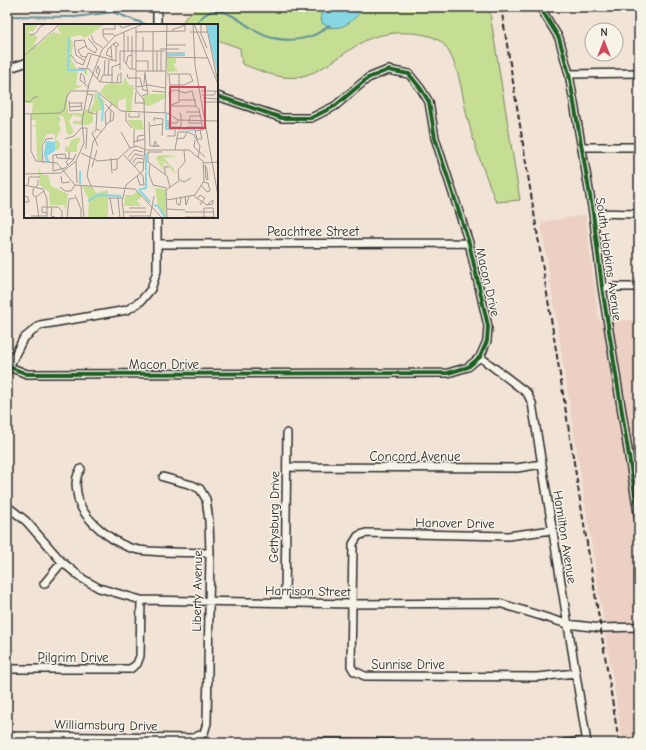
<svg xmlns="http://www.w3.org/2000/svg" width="646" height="750" viewBox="0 0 646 750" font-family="'Comic Neue',sans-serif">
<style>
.built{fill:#ebd0c3}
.green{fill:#c5de94;stroke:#788460}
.water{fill:#87d7e2;stroke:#629299}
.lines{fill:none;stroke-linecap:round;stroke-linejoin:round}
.stream{stroke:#629299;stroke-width:2}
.minor-casing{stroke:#2b2b2b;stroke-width:10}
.minor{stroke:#f7f3e8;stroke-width:7}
.rail{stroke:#2b2b2b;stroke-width:2;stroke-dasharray:6 3;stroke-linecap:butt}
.cycleway-casing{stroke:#f7f3e8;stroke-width:6}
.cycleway{stroke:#1b5e20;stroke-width:4}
.labels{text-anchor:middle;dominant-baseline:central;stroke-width:3;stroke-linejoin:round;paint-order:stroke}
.street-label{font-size:13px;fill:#2b2b2b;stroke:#f7f3e8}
.inset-river{fill:none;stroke:#87d7e2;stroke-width:2}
.inset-road{fill:none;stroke:#a29992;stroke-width:1}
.view{fill:#d1495b;fill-opacity:0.15;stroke:#d1495b;stroke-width:2}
.inset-edge{fill:none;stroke:#2b2b2b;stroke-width:2}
</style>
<rect width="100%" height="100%" fill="#f2e3d7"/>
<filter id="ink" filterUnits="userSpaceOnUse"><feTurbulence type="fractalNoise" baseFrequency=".025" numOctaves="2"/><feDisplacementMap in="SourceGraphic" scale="8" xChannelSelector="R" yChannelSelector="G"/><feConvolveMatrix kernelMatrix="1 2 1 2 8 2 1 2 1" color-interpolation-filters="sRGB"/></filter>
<g filter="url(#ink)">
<path class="built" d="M585,215l14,106h5l35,217v86h-35l-63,-402z
M611,320h28v179z
M605,631h34v112h-16z"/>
<path class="green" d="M198,7h126l-3,7v6l8,8 19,-5 17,-16h124l31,193 -24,2c-11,-28 -22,-57 -29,-86 -5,-22 -7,-44 -18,-64 -6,-12 -16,-16 -29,-18 -20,-3 -44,-1 -61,10 -20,12 -38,29 -61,33 -18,3 -40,-7 -56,-13l-2,-16 -23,-8v-15h-36l5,-8z"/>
<path class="water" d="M324,7h41c-13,14 -24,28 -43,16l-1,-9z"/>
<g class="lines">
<path class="stream" d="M7,16l68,1 38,-5 34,13
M195,25c5,-6 12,-15 22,-14 18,1 32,19 49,25 21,7 47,5 63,-11"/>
<defs>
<path id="minor" d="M540,7l19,31 10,36 24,139 9,74 37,232
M157,25v-18
M7,69l18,-6
M569,74l70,-1
M582,147h57
M593,213l46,1
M157,244l312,-1
M602,287h37
M480,357l47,36 5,10 55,340
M7,366l20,8 421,-1 20,-6 12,-10 7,-16 1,-15 -19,-83 -34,-105 -6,-36 -8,-13 -12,-15 -21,-4 -20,8 -33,28 -24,12h-29l-65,-22
M7,371l16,-32 17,-14 87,-15 14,-9 10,-12 6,-18v-54
M287,467l230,1 25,-4
M81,469c-7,9 -5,19 -3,29 4,22 40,49 61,52 23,3 48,2 71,3
M7,506l19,15 36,41 21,17 16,9 42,12 211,4 147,-1 68,21 34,4 38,-1
M552,530l-44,6 -142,-3 -8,3 -5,8 -2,122 3,5 11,5 172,1 39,-4
M44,584l18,-22
M285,602l2,-169
M7,669h123l7,-5 3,-8 1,-56
M7,736l187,2 10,-5 3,-10 3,-170 -1,-32 -3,-22 -6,-10 -8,-4 -29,-8
M316,742l81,1
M565,743l22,-2"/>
</defs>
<use href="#minor" class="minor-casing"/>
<use href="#minor" class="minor"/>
<path class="rail" d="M501,7l118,736"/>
<defs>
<path id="cycleway" d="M540,7l19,31 10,36 24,139 9,74 37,232
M7,366l20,8 421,-1 20,-6 12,-10 7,-16 1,-15 -19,-83 -34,-105 -6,-36 -8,-13 -12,-15 -21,-4 -20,8 -33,28 -24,12h-29l-65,-22"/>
</defs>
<use href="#cycleway" class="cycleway-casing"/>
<use href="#cycleway" class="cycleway"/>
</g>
</g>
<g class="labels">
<g class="street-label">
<text x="313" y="231">Peachtree Street</text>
<text transform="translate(609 259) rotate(82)">South Hopkins Avenue</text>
<text transform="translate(488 282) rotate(77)">Macon Drive</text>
<text x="164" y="364">Macon Drive</text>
<text x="415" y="456">Concord Avenue</text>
<text transform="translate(274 517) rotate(-89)">Gettysburg Drive</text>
<text transform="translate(455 523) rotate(1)">Hanover Drive</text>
<text transform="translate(565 537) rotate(81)">Hamilton Avenue</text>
<text transform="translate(197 591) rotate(-89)">Liberty Avenue</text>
<text transform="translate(308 591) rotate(1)">Harrison Street</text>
<text x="73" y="657">Pilgrim Drive</text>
<text x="408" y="664">Sunrise Drive</text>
<text transform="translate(106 725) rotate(1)">Williamsburg Drive</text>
</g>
</g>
<g transform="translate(24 24)">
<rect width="194" height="194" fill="#f2e3d7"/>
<path d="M0,0h14l-5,8 -4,-1 -1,2 10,4 -4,7 3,2 16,-14 9,3 -4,-6 2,-5h45l-20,14 -5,-3 -10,2 3,8 -2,14 6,11h10v6l-4,-5h-5l-2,14 7,1 -13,5 -3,10 1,12h15l2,-4 5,1 4,-7 1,-11 10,9 -3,9 -9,2v10l-5,3 -15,-1v-3h8l1,-3 -9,-3 -4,6 5,11 -4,3 -3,-1 -3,-17 -5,-2 2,6 -3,2 3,5 -5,11 4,4 -1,6 -4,1v-16h-8l-6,12 1,15 -5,-1 -1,-33 -5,-2h5v-5h-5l2,-17h-9zM142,33l10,1v5l-3,1 5,7 -9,1 -2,7zM101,53l4,8h5l-3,28 -5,-2v-13l-8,3v8l-18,-17 5,-7 7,-2 10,2zM126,70h15v4l-15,8 -6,-1 -1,-8zM103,96h15l2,10 -10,-1zM55,113l2,2 -4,6v7h-12v-6l4,1 2,-7zM135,131l18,1 -13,2 10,11 1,5 -9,-11 -2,-1v4l-2,-4 -4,-2 4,3 2,6 -1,1 -7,-12zM14,144l4,7h6l3,11 17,8 -2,16 -2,-5h-14l-1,-13 -9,-7zM58,162l11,1 3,6 12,-3v28h-20l1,-18zM131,164l11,1v28l-8,-11zM113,167l5,5 -5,5 4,5h-17l1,-11h8z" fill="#c5de94"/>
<path d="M183,0h11l-1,47 -9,-37zM22,117l9,1v9l-8,5 3,6h-4l-2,-8z" fill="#87d7e2"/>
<path class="inset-river" d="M45,13l-1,33h18M143,31h18M74,70l5,13 -1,14M142,90v15h8M153,105l19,1M122,129v18M56,160v-13M114,166l8,-2v-16M116,167l10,11M64,177l10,-6 23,1M130,181l4,1 7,11"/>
<path class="inset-road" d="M95,0l3,4 12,-4M169,0l2,41 23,131M170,0l24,60M177,0v10l6,14M182,0l11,54M79,5h12v-5M79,5v7l5,6M148,6l13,-5M100,8v29l6,8h6M112,8l49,-1v-7M129,8v39M166,8h17M79,10h10l2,2M5,11l6,-1 6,-8 6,-2M67,11l3,7 9,6M108,12v33M64,14l9,11 -2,4M89,19l3,4v15M142,21h20M62,22l-8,4 3,6 5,1M87,22l1,15M136,25h19M104,27v-15M119,27v-14M133,27v20M142,29h19M47,31l5,7 7,3 5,-12 28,8M0,32l36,-32M88,33l-6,-2 2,-6 8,-7 3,3 -3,2M142,33l41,1M61,37l-9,-6 -2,-14 10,-1 3,8 8,5M112,37h12v10M102,40l2,-8 4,-1M54,44l11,1 11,13 21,1v-10l-3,2 -1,8M63,44l4,-13M96,46v-19h45M112,47h29M137,47v-20M103,50l1,4h12l3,12 5,1M145,50h21l3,7 -9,4h-14zM80,51l1,-15M84,52l1,-16M72,54l2,-1 2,-6 -2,-5 -2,6 3,2M76,58l3,-7h10M88,58v-15l8,-3M61,59l-1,-7 -3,-3 -1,7 8,7M120,60l1,-12M112,63l12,-2 17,3M152,66l9,3 7,-2 4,15h-26l-1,-14zM128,67l13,1M177,67h17M112,68l-1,11h9M63,70l6,1 -5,17 8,2M178,71h12l2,-3M118,72l6,-2 -3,-20M179,74l15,1M155,76h17M0,77l6,1 4,-5h4M45,77l1,10 12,-1 -1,-7M179,78h15M45,79h14M81,80l9,9 -1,7 -7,4M172,82l3,3 4,21h-3l2,9h-5l-2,-8 5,-1M45,83l13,-1M102,88v9l6,7M162,88h14M105,89v4h10v-4M141,89l2,-89M0,90l36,-1 4,-3 3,-14 4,-5h25l25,20 46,2 11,7 40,1M7,90v37l5,10 21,2 18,22 60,4 27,29M145,90l2,-9 8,-3v-28M176,92h-10l-1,7h12M144,96v7h13v-13l-2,-1M130,97v-3l9,1 -1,17M86,98l1,-12M125,98l1,24h10M144,99h9l1,-3M126,102l13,-2M163,103h15M110,105v17M72,106l1,-19M97,108l9,16M143,112h8v-9M41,115l9,-3 7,-8h6l-1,21M153,115l7,-1 3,-6M171,116l-1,7 11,10M109,118l12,-3M113,118l1,-6 7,-1M74,122l-6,-13 6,-4 3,3M130,123l1,-6 3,6M151,126l3,-18h10l6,3 6,11 -2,12M138,128h-14v10l19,14 3,11M57,129l17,8 20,-2 12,-11 7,-2 9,4h43l16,13 13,-1M32,131l1,3 17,1M100,131l19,21 1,9h-4l-3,-9M104,133l6,-7 9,2M42,134l-1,-4 -12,1v16l12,-3 9,-9 2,-5M87,134l1,15M52,137l1,22M106,137l5,-7 8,2M19,139l-1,-17 4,-7 7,-1M109,139l3,-5 7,1M126,140l-1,10 4,11 14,3M44,141l-2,-3 3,-3v-7M181,141l2,5 1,10 -2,-1zM68,143l5,-17M110,143l4,-5 6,1M89,146l4,-1v-10M0,150l37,-1 15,-12 8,-18 -2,-22 7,-37 13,-34 13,-14 28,-12M141,150v-8l4,2M37,152l1,7 8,-1M156,156l4,2 7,-4M0,161l19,4 4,10v19M4,161l1,-8h11M177,161l6,7 3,-1 -2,-8 -5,-1M57,162l3,32M67,162l-4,-10 6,-34 13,-16 -1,-13 7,-9M36,163l5,4h6l4,-6M51,171l6,14v9M0,172l4,1 1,5h-5M170,172l4,3 9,6 6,-1v-4l-6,5M12,173l-3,-2v-6l5,-4v-5M161,173l1,8 3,-8M84,174h15M86,174l3,17M94,174l2,20M152,174l1,6 3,1 1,-8M173,175l3,-4 5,3 -5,7M143,176l28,-5 9,-14 -1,-19M28,183l-1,9 4,1M105,184h17M143,185l18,1M100,188h22M161,188h28M23,189l-5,-1v-5h16l4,4v7M7,192h16M105,192h21M161,193h29M15,194l-3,-21 8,-6M43,194l2,-19 6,-1M100,194l-2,-17 4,-16 17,-14 2,-25 -1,-46 -8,-10v-62M126,194l4,-22M143,194l-1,-28 13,-9 -1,-11 7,-8 -1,-12M180,194v-10h9l1,9"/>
<path class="view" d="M146,63h35v41h-35z"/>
<rect width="194" height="194" class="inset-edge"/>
</g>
<rect width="646" height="750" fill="none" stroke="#f7f3e8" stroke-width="24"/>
<rect x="12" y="12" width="622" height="726" fill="none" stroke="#2b2b2b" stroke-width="1.5" filter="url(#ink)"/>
<g transform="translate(604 42)"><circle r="19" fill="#f7f3e8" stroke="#a5a39c"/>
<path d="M0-3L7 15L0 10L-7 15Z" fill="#d1495b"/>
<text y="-6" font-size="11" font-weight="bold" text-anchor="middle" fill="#2b2b2b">N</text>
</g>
</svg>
